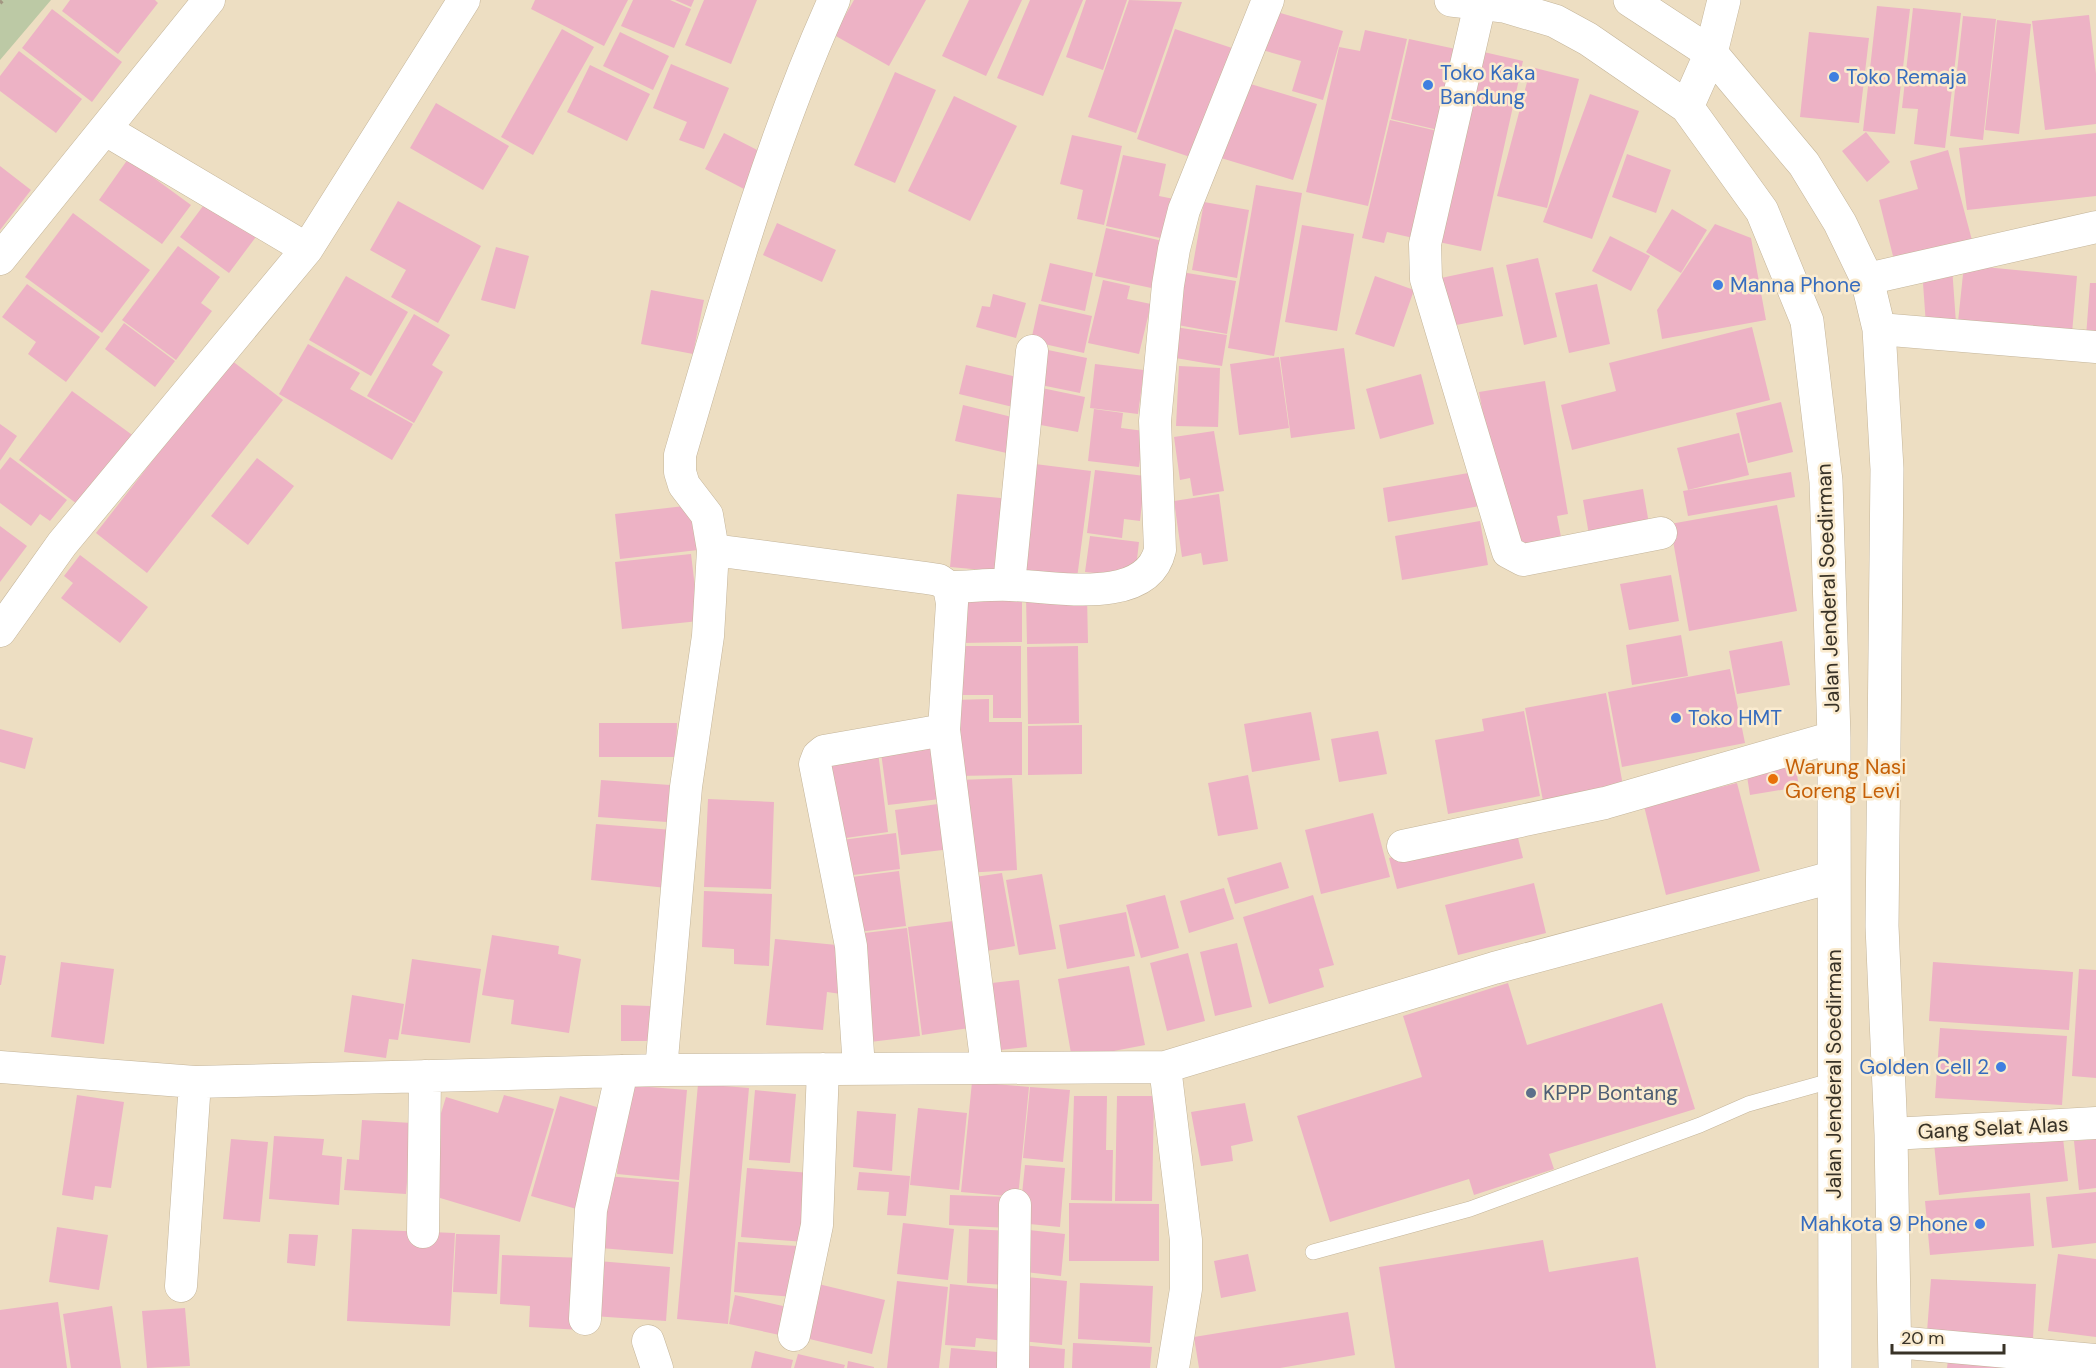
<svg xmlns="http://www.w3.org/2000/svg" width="2096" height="1368" viewBox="0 0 2096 1368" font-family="'DM Sans',sans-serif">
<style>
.green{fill:#bcc9a5}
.building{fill:#edb2c5}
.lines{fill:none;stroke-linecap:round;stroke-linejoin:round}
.service-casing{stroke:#c4b59a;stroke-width:16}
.minor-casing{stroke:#c4b59a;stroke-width:33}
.tertiary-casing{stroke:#c4b59a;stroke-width:34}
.path{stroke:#a29782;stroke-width:4;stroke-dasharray:3 3;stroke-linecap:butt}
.service{stroke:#fff;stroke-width:15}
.minor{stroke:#fff;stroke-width:32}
.tertiary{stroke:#fff;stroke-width:33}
.shop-dot{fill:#3f7fe0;stroke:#faebcf;stroke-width:2}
.food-dot{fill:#e8710a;stroke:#faebcf;stroke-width:2}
.service-dot{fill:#5c6f8a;stroke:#faebcf;stroke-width:2}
.labels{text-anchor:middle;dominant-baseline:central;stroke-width:5;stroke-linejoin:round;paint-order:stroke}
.shop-label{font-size:21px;fill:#366cbe;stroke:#faebcf;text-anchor:start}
.street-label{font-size:21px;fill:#383227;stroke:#faebcf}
.food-label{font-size:21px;fill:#c56008;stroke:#faebcf;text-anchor:start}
.service-label{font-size:21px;fill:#4e5e75;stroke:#faebcf;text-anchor:start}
</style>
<rect width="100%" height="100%" fill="#eddec2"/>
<path class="green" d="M0,0h51l-51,60z"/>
<path class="building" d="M70,0h85l3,3 -40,51 -56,-43z
M535,0h93l-24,46 -73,-37z
M633,0h37l21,9 -17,39 -53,-22z
M675,0h19l-3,7z
M704,0h53l-26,64 -46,-19z
M854,0h72l-37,66 -55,-31z
M969,0h53l-36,76 -44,-20z
M1030,0h53l-40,96 -46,-18z
M1086,0h41l-24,70 -37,-13z
M1129,0l53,2 -46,131 -48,-16z
M1877,6l33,3 -15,125 -32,-3z
M1913,8l48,5 -16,135 -31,-4 4,-35 -16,-1z
M52,9l70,53 -30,40 -70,-54z
M1270,10l73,21 -20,69 -31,-9 9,-30 -42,-12z
M2089,15l7,59v50l-51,6 -13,-109z
M1963,16l33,3 -13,121 -33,-4z
M1997,20l34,4 -12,110 -34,-4z
M562,29l32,18 -61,108 -32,-18z
M1175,29l63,21 -39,110 -62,-21z
M1365,30l42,9 -39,167 -62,-14 33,-145 21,4z
M620,32l49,24 -16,34 -50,-24z
M1809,32l60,6 -10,85 -59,-6z
M1409,39l56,12 -18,81 -56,-13z
M1475,50l48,11 -42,190 -47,-10z
M19,51l63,48 -26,34 -56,-42v-15z
M671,64l58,24 -25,61 -25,-9 8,-18 -34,-14z
M590,65l60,29 -23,47 -60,-29z
M1531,67l48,12 -32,129 -50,-12z
M895,72l41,18 -41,93 -41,-18z
M1244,82l73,22 -24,76 -72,-22z
M1590,94l49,17 -47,128 -49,-17z
M954,96l63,30 -47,95 -62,-30z
M436,103l73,43 -26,44 -73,-42z
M1390,120l56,13 -24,107 -35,-8 -3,11 -22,-5z
M1866,132l24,30 -23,20 -25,-31z
M724,133l41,21 -19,36 -41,-21z
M2096,133v63l-129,14 -8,-62z
M1072,135l50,11 -18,79 -27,-6 6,-29 -23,-6z
M1948,150l25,94 -79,16 -15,-60 39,-11 -8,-28z
M1627,154l44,16 -15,43 -44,-16z
M1123,155l43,9 -7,32 15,3 -9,40 -59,-13z
M128,159l63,46 -29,39 -63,-44z
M0,166l31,24 -31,40z
M1256,185l46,8 -28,163 -46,-8z
M209,198l49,36 -29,39 -49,-36z
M398,201l83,45 -43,77 -47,-26 15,-27 -36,-20z
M1204,202l45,8 -12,68 -45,-8z
M1672,209l35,21 -26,43 -35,-21z
M73,213l77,57 -48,63 -77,-56z
M777,223l59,27 -14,32 -59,-27z
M1715,224l36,14 15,82 -104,19 -5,-29z
M1302,225l52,9 -17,97 -52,-9z
M1106,228l61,14 -11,47 -61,-13z
M1610,236l40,20 -19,35 -39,-20z
M178,246l42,31 -19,26 11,8 -36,49 -54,-40z
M496,247l33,9 -14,53 -34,-9z
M1538,258l19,79 -33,8 -18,-80z
M1050,263l43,10 -8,38 -44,-10z
M1964,265l113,11 -5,57 -114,-11z
M1493,267l10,49 -52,10 -10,-48z
M1952,267l4,56 -30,2 -4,-56z
M1181,272l55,9 -9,53 -55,-10z
M346,276l62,36 -37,64 -62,-36z
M1375,276l39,14 -20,57 -39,-13z
M1103,280l27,6 -3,13 24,5 -12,50 -51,-11z
M2090,283h6v55l-10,-1z
M27,284l73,53 -34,45 -38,-28 8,-12 -34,-25z
M1597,284l13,60 -41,9 -14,-60z
M651,290l53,10 -11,54 -52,-10z
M993,294l33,9 -10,35 -40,-11 6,-21 8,1z
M1039,304l53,12 -8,37 -53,-12z
M414,314l36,21 -18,30 11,7 -29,51 -47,-27z
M124,323l51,38 -20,26 -50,-38z
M1175,327l52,8 -5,31 -52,-9z
M1752,327l18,73 -198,50 -11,-45 55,-14 -7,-28z
M308,344l52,29 -10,16 63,35 -21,36 -113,-66z
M1344,348l11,81 -64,9 -11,-81z
M1043,349l44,9 -7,35 -44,-9z
M1279,357l10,71 -50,7 -9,-71z
M231,360l52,40 -136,173 -51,-40z
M1095,364l49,6 -6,44 -48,-6z
M966,365l59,14 -8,29 -58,-14z
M1179,366l41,2 -2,59 -42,-1z
M1421,374l13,50 -54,15 -14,-50z
M1545,381l23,133 -11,2 5,26 -43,8 -16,-24 -24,-134z
M1037,387l48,10 -7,35 -48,-9z
M72,391l63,46 -54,70 -62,-47z
M1781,402l12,50 -45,11 -12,-50z
M963,405l61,15 -9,35 -60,-14z
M1094,409l29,4 -2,15 23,3 -5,36 -51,-6z
M0,424l17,12 -17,25z
M1214,431l10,60 -31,5 -3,-18 -10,2 -6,-43z
M1739,433l10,42 -61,15 -11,-42z
M10,457l57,43 -17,21 -10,-7 -9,12 -31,-23v-33z
M257,458l37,28 -46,59 -37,-29z
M1027,463l64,8 -15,115 -64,-8z
M1095,470l50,6 -5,45 -16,-2 -2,19 -35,-5z
M1474,472l6,34 -92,16 -5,-34z
M1791,472l4,25 -107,19 -5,-25z
M1643,489l6,35 -60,11 -6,-35z
M957,494l55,5 -7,73 -55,-5z
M1219,494l9,67 -25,4 -2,-12 -19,4 -8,-56z
M693,505l5,45 -78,9 -5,-45z
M1777,505l20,106 -108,20 -19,-107z
M1480,521l8,44 -86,15 -7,-44z
M0,526l27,20 -27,36z
M1090,536l49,6 -4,35 -50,-5z
M691,554l8,67 -77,8 -7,-67z
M80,555l68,52 -28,36 -59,-45 12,-15 -9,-7z
M1671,575l8,46 -50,9 -9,-46z
M962,595h60v47l-60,1z
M1026,596h61l1,47 -61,1z
M1681,635l7,41 -56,9 -6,-40z
M1782,641l8,44 -53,9 -8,-43z
M961,646h60v72h-28v-23h-32z
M1078,646l1,77 -51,1 -1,-77z
M1730,669l15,74 -123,24 -14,-75z
M1606,693l18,98 -80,15 -19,-98z
M989,699v23h33v53l-68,1v-76z
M1524,711l16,85 -92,18 -13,-74 49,-9 -2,-12z
M1311,712l9,48 -68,12 -8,-48z
M599,723h78l-1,34h-77z
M1082,725v49l-54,1v-49z
M0,729l33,9 -8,31 -25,-7z
M1378,731l9,43 -48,8 -8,-43z
M941,737l8,61 -61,7 -8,-60z
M878,752l10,80 -56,8 -10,-81z
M1795,762l4,25 -49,8 -4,-25z
M1248,775l10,54 -40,7 -10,-53z
M1012,778l5,92 -53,3 -5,-93z
M601,780l69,5 -3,37 -69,-5z
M1737,783l23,88 -94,24 -22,-89z
M708,799l66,3 -3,87 -67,-2z
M945,803l6,46 -50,6 -6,-45z
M1373,813l17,64 -69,17 -16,-64z
M596,824l77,6 -6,58 -76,-8z
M1515,826l8,32 -126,31 -8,-31z
M896,833l4,36 -62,8 -4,-36z
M1281,862l8,26 -54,16 -8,-26z
M899,871l7,55 -55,7 -7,-55z
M1002,873l13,73 -34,6 -13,-74z
M1042,874l14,75 -37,6 -13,-75z
M1534,883l12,50 -88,22 -13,-50z
M1224,888l10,31 -45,14 -9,-32z
M704,891l68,3 -3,72 -35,-2v-15l-32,-2z
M1165,895l14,53 -38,10 -15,-53z
M1313,895l21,70 -15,4 5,18 -55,17 -26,-87z
M1126,912l9,44 -68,13 -8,-44z
M961,920l15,107 -54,8 -14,-108z
M907,928l13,108 -50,6 -14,-108z
M492,935l67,11 -1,8 23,5 -12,74 -58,-9 3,-24 -32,-5z
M775,939l72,7 -6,48 -14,-2 -4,38 -57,-5z
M1237,943l15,64 -37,9 -15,-64z
M1188,953l17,68 -38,10 -17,-68z
M0,955l6,1 -5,29h-1z
M412,959l69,10 -11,74 -69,-9z
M61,962l53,7 -10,75 -53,-7z
M1933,962l140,10 -4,58 -140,-9z
M1129,966l16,79 -73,14 -14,-80z
M2079,969l17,1v108l-24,-2z
M1019,980l8,67 -35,4 -9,-67z
M1508,983l19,62 135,-42 33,106 -146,45 5,15 -80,26 -5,-16 -139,43 -33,-106 125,-39 -19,-61z
M352,995l52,9 -6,36 -9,-1 -3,19 -42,-6z
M621,1005l30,1 -1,35h-29z
M1940,1028l127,8 -5,69 -127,-7z
M972,1082l57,5 -11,110 -57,-5z
M698,1084l51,4 -21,236 -51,-5z
M625,1085l62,5 -8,90 -62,-6z
M1030,1087l40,3 -7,72 -40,-4z
M755,1090l41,4 -6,69 -41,-3z
M77,1095l47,7 -13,86 -16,-2 -2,14 -31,-5z
M504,1095l50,14 -34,113 -103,-31 29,-94 52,16z
M560,1096l50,15 -30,99 -49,-14z
M1074,1096h33l-1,54h7l-1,51 -41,-1z
M1117,1096h37l-2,105h-37z
M1245,1103l8,38 -22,5 2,15 -32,5 -10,-54z
M918,1108l49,5 -8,77 -49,-5z
M857,1111l39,3 -4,57 -39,-4z
M362,1120l50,3 -6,71 -62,-4 3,-31 12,1z
M2062,1130l6,51 -129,14 -5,-52z
M274,1136l50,3 -2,16 20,2 -3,48 -70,-6z
M231,1139l37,3 -8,80 -37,-3z
M2096,1139v49l-17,2 -5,-49z
M1025,1165l40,3 -5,59 -41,-4z
M747,1168l64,5 -6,69 -64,-5z
M859,1172l51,4 -4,40 -19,-1 2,-23 -32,-2z
M606,1176l73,6 -6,72 -73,-6z
M2096,1192v51l-44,5 -6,-51z
M2030,1193l4,53 -104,9 -5,-54z
M950,1195l60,2 -1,31 -60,-3z
M1069,1203l90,1v57h-90z
M903,1223l51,6 -6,51 -51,-6z
M57,1227l51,8 -9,55 -50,-8z
M352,1229l103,4 -5,93 -103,-5z
M969,1229l43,2 -3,54 -42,-2z
M1020,1229l45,5 -4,42 -45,-5z
M289,1234l29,1 -3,31 -28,-3z
M456,1234l44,1 -3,59 -44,-2z
M1543,1240l6,32 89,-15 18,111h-261l-16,-101z
M738,1242l59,4 -4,51 -59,-5z
M1248,1254l8,37 -35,7 -7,-37z
M2058,1254l38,5v78l-48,-6z
M502,1255l82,3 -3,72 -52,-3 1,-21 -30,-2z
M598,1261l72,6 -4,54 -73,-5z
M1027,1277l40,4 -5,64 -41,-4z
M1931,1279l105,5 -3,54 -106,-6z
M897,1281l51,6 -9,81h-52z
M810,1282l75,18 -13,54 -75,-18z
M1080,1283l73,3 -3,57 -72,-4z
M950,1284l60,6 -4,51 -30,-3 -1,9 -30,-2z
M735,1295l61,14 -7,28 -60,-13z
M58,1302l9,66h-67v-58z
M112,1306l9,62h-50l-8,-54z
M185,1308l5,58 -43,2 -5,-57z
M1348,1312l7,43 -75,13h-81l-5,-31z
M1073,1343l79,4 -2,21h-78z
M1021,1345l44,4 -1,19h-46z
M951,1348l58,5 -1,15h-59z
M755,1351l38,9 -2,8h-40z
M798,1354l47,11 -1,3h-50z
M1948,1360l64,8h-65z
M848,1361l26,6v1h-27z"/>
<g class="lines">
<defs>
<path id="service" d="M1313,1252l157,-43 230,-84 48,-21 86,-24"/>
<path id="minor" d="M1480,4l-55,240 1,35 82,273 15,8 138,-27
M106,130l201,119
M0,259l209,-259
M1867,279l229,-52
M1879,329l217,18
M713,550l213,28 13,2 10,7 3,16 -8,127 -120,21 -6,5 -3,8 36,182 8,123
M1009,585l23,-234
M949,587c20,0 41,-3 61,-2 42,1 137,22 150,-35l-5,-129 13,-136 6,-36 10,-39 84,-210
M0,631l62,-87 245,-295 157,-249
M944,730l43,337
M1403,846l202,-43 229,-66
M0,1067l195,15 466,-12 504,-3 329,-99 339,-91
M1165,1067l21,173v49l-13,79
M661,1070l25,-283 22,-151 5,-86 -6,-35 -23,-30 -4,-13v-17c45,-153 88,-309 154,-455
M1891,1134l205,-11
M423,1232l2,-156
M181,1286l14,-204
M585,1319l6,-109 31,-139
M794,1335l23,-110 6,-156
M648,1341l9,27
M1896,1342l200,18
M1013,1368l2,-163"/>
<path id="tertiary" d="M1451,0l53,6 51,15 33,18 99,68 75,104 45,110 19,160 8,256 1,631
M1630,0l81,53 93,111 36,59 27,56 12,50 8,140 -5,457 9,208 4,234
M1687,107l24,-54 13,-53"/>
</defs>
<use href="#service" class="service-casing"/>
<use href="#minor" class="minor-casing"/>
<use href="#tertiary" class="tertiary-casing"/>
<path class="path" d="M0,3l3,-3"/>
<use href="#service" class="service"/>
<use href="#minor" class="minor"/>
<use href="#tertiary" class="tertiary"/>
</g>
<g class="shop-dot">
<circle cx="1834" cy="77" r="6"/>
<circle cx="1428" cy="85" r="6"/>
<circle cx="1718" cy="285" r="6"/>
<circle cx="1676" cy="718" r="6"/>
<circle cx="2001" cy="1067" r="6"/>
<circle cx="1980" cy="1224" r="6"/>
</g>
<circle class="food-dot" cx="1773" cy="779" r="6"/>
<circle class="service-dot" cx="1531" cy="1093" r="6"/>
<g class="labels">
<g class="shop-label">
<text x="1440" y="73">Toko Kaka<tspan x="1440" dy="24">Bandung</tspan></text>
<text x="1846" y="77">Toko Remaja</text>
<text x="1730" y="285">Manna Phone</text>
<text x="1688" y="718">Toko HMT</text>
<text x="1989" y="1067" text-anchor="end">Golden Cell 2</text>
<text x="1968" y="1224" text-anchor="end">Mahkota 9 Phone</text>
</g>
<g class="street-label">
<text transform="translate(1828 588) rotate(-92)">Jalan Jenderal Soedirman</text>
<text transform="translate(1834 1074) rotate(-90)">Jalan Jenderal Soedirman</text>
<text transform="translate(1993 1128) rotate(-3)">Gang Selat Alas</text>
</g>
<g class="food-label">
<text x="1785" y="767">Warung Nasi<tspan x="1785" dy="24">Goreng Levi</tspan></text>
</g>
<g class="service-label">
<text x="1543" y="1093">KPPP Bontang</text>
</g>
</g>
<path d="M1892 1344v9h112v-9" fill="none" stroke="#383227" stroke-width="3"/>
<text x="1901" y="1344" font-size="18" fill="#383227" stroke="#faebcf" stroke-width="4.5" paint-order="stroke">20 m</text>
</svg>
